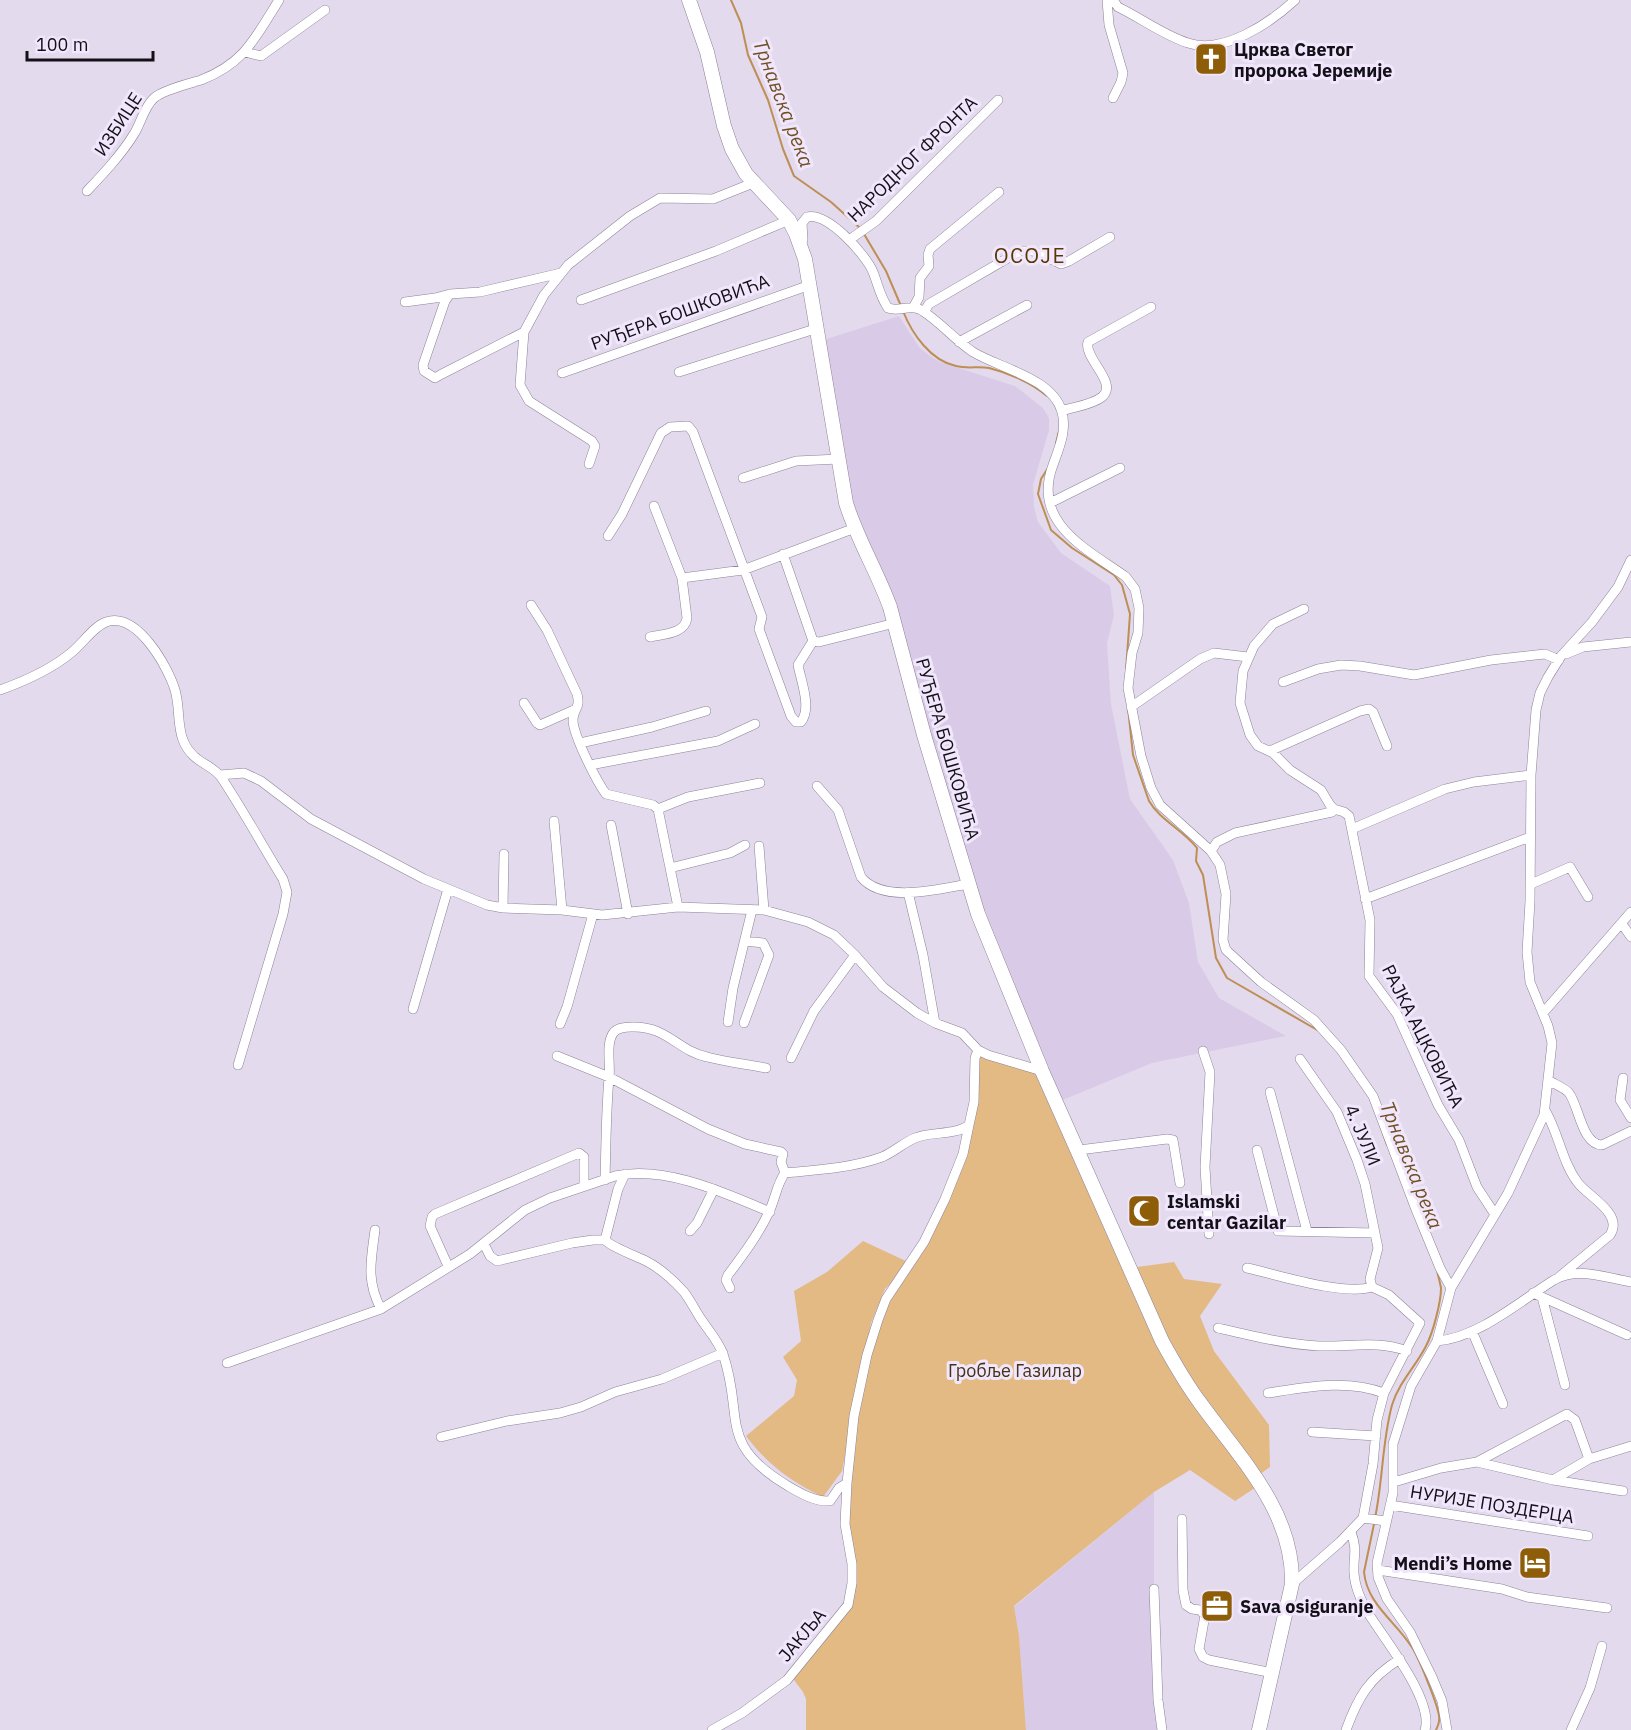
<svg xmlns="http://www.w3.org/2000/svg" width="1631" height="1730" viewBox="0 0 1631 1730" font-family="'IBM Plex Sans',sans-serif">
<style>
.built{fill:#d9cbe7}
.green{fill:#e3b984}
.lines{fill:none;stroke-linecap:round;stroke-linejoin:round}
.stream{stroke:#bd8f54;stroke-width:2}
.street-casing{stroke:#8c8396;stroke-width:10}
.secondary-casing{stroke:#8c8396;stroke-width:15}
.street{stroke:#fff;stroke-width:9}
.secondary{stroke:#fff;stroke-width:14}
.labels{text-anchor:middle;dominant-baseline:central;stroke-width:6;stroke-linejoin:round;paint-order:stroke}
.poi-label{font-size:18px;font-weight:bold;fill:#131017;stroke:#f1e7fc;text-anchor:start}
.street-label{font-size:18px;fill:#131017;stroke:#f1e7fc}
.park-label{font-size:18px;fill:#473218;stroke:#f1e7fc}
.water-label{font-size:20px;font-style:italic;fill:#704f22;stroke:#f1e7fc}
.quarter-label{font-size:21px;letter-spacing:1.5px;fill:#593700;stroke:#f1e7fc}
</style>
<rect width="100%" height="100%" fill="#e4daee"/>
<path class="built" d="M899,316l20,31 11,9 10,6 75,24 28,22 6,10v12l-16,55 1,22 4,15 23,31 49,33 4,29 -7,28 4,61 19,95 43,61 16,43 9,59 21,36 67,38 -134,27 -94,39 -62,-142 -90,-295 -56,-148 -30,-176z
M1154,1492v97l8,141h-136l-7,-94 -5,-29z"/>
<path class="green" d="M978,1050l64,21 88,197 44,-6 10,17 38,5 -22,32 14,35 55,74 1,42 -14,10 5,7 -26,17 -45,-31 -36,22 -140,114 5,30 7,94h-220v-31l-3,-7 -12,-16 59,-77 -3,-116 24,-144 35,-71 -21,21 -14,34 -29,148 -19,26c-32,-15 -56,-33 -77,-61l48,-40 3,-16 -14,-23 18,-16 -7,-50 33,-19 36,-31 47,22 53,-109z"/>
<g class="lines">
<path class="stream" d="M731,0l10,23 7,32 20,45 15,49 11,27 37,26 30,27
M864,234l22,37 15,35
M903,311c9,23 28,50 53,55 11,3 22,0 33,2 20,5 43,15 58,28
M1056,443l3,-12
M1048,468l-7,11 -3,15 13,36 21,18 42,27 8,10 8,29 -4,56
M1128,708l5,47 16,46c11,19 34,29 48,47l-1,13 7,14 13,83 11,20 92,53
M1380,1125l7,20
M1375,1518c8,-38 7,-76 17,-113 7,-23 24,-39 34,-59 7,-13 15,-44 15,-58 -1,-6 -3,-12 -4,-18
M1374,1524l-10,48c3,32 31,49 47,74 7,9 27,60 28,70 1,5 -1,10 -3,14"/>
<defs>
<path id="street" d="M1107,0l2,25 14,48 -2,9 -8,16
M1113,0l5,7c23,11 45,28 70,36 35,12 82,-20 107,-43
M245,52l16,4 64,-46
M87,191c17,-18 34,-36 47,-57 7,-11 10,-27 20,-36 9,-8 34,-14 47,-18 44,-17 54,-42 78,-80
M803,240l-1,-17 5,-6c21,-5 59,38 66,55 5,12 7,25 15,36 10,4 20,-3 31,1 15,7 37,32 54,43 26,16 80,26 89,60 5,19 -3,36 -9,53 -22,58 34,84 73,112l9,12 4,19 -1,25 -6,20 -4,35 13,68 10,32 9,17 51,46 9,14 6,29 -3,46 3,10 35,32 53,38 27,30 32,46 42,111 25,61 11,20
M849,240l27,-19 122,-121
M450,294l-5,7 -22,64 1,6 11,7 5,-3 84,-43
M581,300l135,-49 73,-31
M405,302l30,-4 15,-4 30,-2 81,-19
M913,308l6,-11 1,-19 9,-12 -1,-11 2,-6 69,-57
M924,312l5,-8 91,-53h13l28,13 8,-3 41,-24
M959,342l68,-37
M679,372l139,-44
M562,373l248,-88
M1062,411c11,-4 30,-6 40,-14 17,-14 -19,-39 -14,-55l63,-35
M589,464l6,-18 -3,-5 -63,-40 -9,-16 4,-53 20,-37 24,-30 62,-49 30,-18 53,1 40,-16
M743,478l53,-17 43,-2
M1050,503l70,-35
M608,536l14,-22 39,-81 9,-6 18,-1 5,6 69,185 -3,12 32,87 5,6h5c11,-14 0,-41 -3,-57l15,-24
M783,554l30,87 6,1 76,-19
M682,578l61,-8 112,-42
M531,605l16,25 30,64c4,15 -4,14 -4,26 0,15 24,62 33,74l47,11 5,4 20,98
M1304,609l-31,15 -19,22 -11,25 -3,32 10,32 8,11 15,7 17,17 31,20 9,15 4,4
M650,637c13,-3 35,-3 37,-19l-5,-40 -28,-72
M1566,654l17,-7 48,-5
M1283,682l35,-13 23,-4 19,1 54,9 77,-15 54,-6 14,6
M0,690c25,-9 52,-21 72,-38 11,-9 21,-25 34,-30 31,-11 62,45 69,68 5,16 2,35 8,50 9,23 29,24 38,37 22,33 41,68 62,102l4,13 -4,22 -45,151
M524,703l13,20 3,2 36,-16
M1131,707l69,-48 14,-6 34,4
M580,743l72,-16 54,-16
M1270,751l90,-40 9,-2 4,3 14,34
M590,765l128,-24 37,-17
M220,775l24,-2 17,8 50,38 113,60 63,26 16,3 59,2 40,5 76,-8 86,3 44,12 26,13 21,20 28,32 34,26 18,10 27,10 16,17 10,5 54,16
M817,786l21,24 23,67c22,27 78,12 107,7
M658,809l30,-12 72,-14
M554,821l8,89
M611,825l17,89
M1352,829l93,-40 29,-7 57,-7
M759,846l5,64
M1211,851l6,-9 18,-9 97,-21 2,-3 10,3 5,4 21,104 -1,56 28,38 41,91 21,35 18,47 17,26
M670,868l60,-15 15,-8
M1531,884l39,-17 18,30
M908,892l15,63 12,68
M1365,899l165,-62
M503,908l1,-54
M1622,924l9,13
M413,1009l35,-120
M1543,1013l88,-101
M728,1022l5,-34 19,-78
M744,1023l25,-68 -6,-12 -18,-2
M560,1024l7,-17 26,-93
M1203,1051l7,21 -5,95 4,67
M557,1056l52,21 99,52 37,15 36,8 2,2 -2,8 4,11
M791,1058l23,-47 41,-56
M1623,1078l-3,22 11,18
M1548,1080c6,4 17,8 21,13 10,13 13,52 33,52l29,-14
M1270,1092l37,139
M1545,1110c14,24 17,52 33,73 11,14 46,31 32,52l-51,42
M1079,1150l88,-11 6,1 7,43
M1257,1150l21,81 97,2
M605,1180c1,-34 1,-68 4,-102 2,-13 -4,-35 5,-46 4,-4 11,-5 17,-5 35,-2 47,24 76,30 19,5 39,7 59,11
M375,1230c-4,30 -9,51 6,79
M690,1231l7,-8 17,-34
M605,1240l13,-51 7,-15
M484,1244l6,12 7,5 75,-18 21,-3h12c6,7 31,16 41,21 14,7 28,20 38,31 6,8 10,16 15,24 8,13 19,24 24,38 22,64 -7,89 65,132 12,7 27,16 42,15l9,-13 8,-5
M448,1266l-18,-40 2,-9 3,-3 144,-61 5,4v29
M1247,1268c31,7 97,28 125,19
M730,1288l-4,-8 2,-5c15,-20 30,-40 41,-63 6,-12 8,-29 16,-39 32,-3 67,-5 97,-16 12,-5 21,-14 33,-19 16,-7 39,-2 54,-13l5,-23 1,-44 3,-8
M1533,1293l94,42
M1542,1297l23,88
M1218,1328c34,8 67,16 101,18 30,1 60,-6 88,5
M1472,1331l31,73
M1437,1341c41,-3 83,-40 117,-61 24,-14 52,-2 77,2
M227,1363l154,-54 89,-55 55,-44 25,-12 65,-22c50,-11 110,17 155,36
M1268,1393c40,-6 78,-14 116,0
M1312,1432l64,4
M441,1437l66,-16 53,-8 21,-6 34,-15 47,-13 61,-26
M1477,1462l90,-48 8,6 14,39
M1553,1480l36,-21 42,-13
M1394,1482l47,-14 36,-6 76,18 70,11
M1390,1505l198,31
M1363,1518l23,3
M1182,1519l1,71 3,15 6,4 8,1 5,5 -6,34 4,8 6,3 64,13
M1351,1532c7,20 2,23 3,41 1,16 8,30 16,43 16,25 64,85 55,114
M1378,1570l124,19 25,8 80,11
M1292,1584l48,-42 23,-24 10,-54 4,-44 7,-27 36,-70 -31,-28 -17,-8 -2,-8 8,-31 -13,-64 -8,-24 -20,-48 -37,-53
M1154,1589l4,111 4,30
M712,1730l30,-17 45,-33 61,-75 4,-22v-19l-7,-40 2,-41 7,-67 13,-61 11,-35 8,-21 38,-57 21,-43 18,-45 6,-29
M1346,1730c12,-33 23,-52 54,-71
M1447,1730l-5,-29 -10,-24 -22,-45 -23,-33 -9,-22 -1,-14 16,-70v-49l18,-58 26,-45 14,-53 57,-95 36,-78 8,-72 -4,-17 -18,-44 -3,-30 3,-51 1,-126 5,-65 4,-17 8,-16 13,-21 31,-34 26,-35 13,-27
M1571,1730l19,-42 12,-42"/>
<path id="secondary" d="M689,0l18,52 17,74 8,23 14,25 43,46 7,14 9,25 41,244c11,36 31,68 44,104l34,128 54,179 64,157 120,270c12,22 24,43 39,63 39,54 93,108 91,180l-33,146"/>
</defs>
<use href="#street" class="street-casing"/>
<use href="#secondary" class="secondary-casing"/>
<use href="#street" class="street"/>
<use href="#secondary" class="secondary"/>
</g>
<defs>
<symbol id="church-square" viewBox="-11 -11 22 22"><rect x="-9" y="-9" width="18" height="18" rx="4" fill="#8e5d08" stroke="#f1e7fc"/><path d="M-1.2-6h2.4v3.5h3.3v2.4h-3.3V6h-2.4V-.1h-3.3v-2.4h3.3Z" fill="#fff"/></symbol>
<symbol id="mosque-square" viewBox="-11 -11 22 22"><rect x="-9" y="-9" width="18" height="18" rx="4" fill="#8e5d08" stroke="#f1e7fc"/><path d="M3.5-4.9A6 6 0 1 0 3.5 4.9A5 5 0 1 1 3.5-4.9Z" fill="#fff"/></symbol>
<symbol id="hotel-square" viewBox="-11 -11 22 22"><rect x="-9" y="-9" width="18" height="18" rx="4" fill="#8e5d08" stroke="#f1e7fc"/><path d="M-6-4.5h1.5V1H6V5H4.5V3h-9V5H-6ZM-4 0a1.8 1.8 0 1 1 3.6 0ZM.5 0V-2.5h3Q6-2.5 6 0Z" fill="#fff"/></symbol>
<symbol id="office-square" viewBox="-11 -11 22 22"><rect x="-9" y="-9" width="18" height="18" rx="4" fill="#8e5d08" stroke="#f1e7fc"/><path d="M-6-3h4V-5.5h4V-3h4V5H-6ZM-1-4.5V-3h2v-1.5ZM-6 0V1H6V0Z" fill="#fff"/></symbol>
</defs>
<g fill-rule="evenodd">
<use href="#church-square" x="1192" y="40" width="38" height="38"/>
<use href="#mosque-square" x="1125" y="1192" width="38" height="38"/>
<use href="#hotel-square" x="1516" y="1544" width="38" height="38"/>
<use href="#office-square" x="1198" y="1587" width="38" height="38"/>
</g>
<g class="labels">
<g class="poi-label">
<text x="1234" y="49">Црква Светог<tspan x="1234" dy="21">пророка Јеремије</tspan></text>
<text x="1167" y="1201">Islamski<tspan x="1167" dy="21">centar Gazilar</tspan></text>
<text x="1512" y="1563" text-anchor="end">Mendi’s Home</text>
<text x="1240" y="1606">Sava osiguranje</text>
</g>
<g class="street-label">
<text transform="translate(118 124) rotate(-57)">ИЗБИЦЕ</text>
<text transform="translate(912 159) rotate(-44)">НАРОДНОГ ФРОНТА</text>
<text transform="translate(680 312) rotate(-20)">РУЂЕРА БОШКОВИЋА</text>
<text transform="translate(948 749) rotate(74)">РУЂЕРА БОШКОВИЋА</text>
<text transform="translate(1423 1036) rotate(63)">РАЈКА АЦКОВИЋА</text>
<text transform="translate(1363 1135) rotate(67)">4. ЈУЛИ</text>
<text transform="translate(1492 1504) rotate(9)">НУРИЈЕ ПОЗДЕРЦА</text>
<text transform="translate(802 1635) rotate(-50)">ЈАКЉА</text>
</g>
<g class="park-label">
<text x="1015" y="1370">Гробље Газилар</text>
</g>
<g class="water-label">
<text transform="translate(784 103) rotate(69)">Трнавска река</text>
<text transform="translate(1412 1165) rotate(68)">Трнавска река</text>
</g>
<g class="quarter-label">
<text x="1030" y="255">ОСОЈЕ</text>
</g>
</g>
<path d="M27 51v9h126v-9" fill="none" stroke="#131017" stroke-width="3"/>
<text x="36" y="51" font-size="18" fill="#131017" stroke="#f1e7fc" stroke-width="4.5" paint-order="stroke">100 m</text>
</svg>
